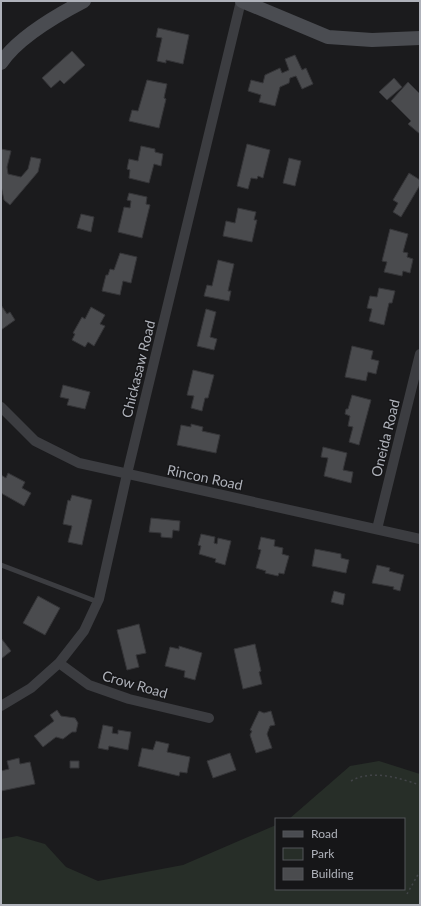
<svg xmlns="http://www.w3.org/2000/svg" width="421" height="906" viewBox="0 0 421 906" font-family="Lato,sans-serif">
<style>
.green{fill:#272e28}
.building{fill:#4a4b4e;stroke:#353538}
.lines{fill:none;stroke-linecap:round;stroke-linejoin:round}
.path{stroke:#424448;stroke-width:1.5;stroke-dasharray:2 3;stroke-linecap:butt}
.lane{stroke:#3c3d41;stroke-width:5}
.street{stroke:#3c3d41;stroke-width:10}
.secondary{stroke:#4a4c51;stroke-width:14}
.labels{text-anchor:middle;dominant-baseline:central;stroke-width:3;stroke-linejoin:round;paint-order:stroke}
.street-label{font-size:14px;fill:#afb2ba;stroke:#161618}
</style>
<rect width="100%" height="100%" fill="#1b1b1d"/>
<path class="green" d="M379,761l41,13v131h-419v-66l16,-3 28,8 21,23 32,14 85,-16 93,-40v64h128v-70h-115l61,-53z"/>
<path class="building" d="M158,28l31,7 -6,29 -17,-4v3l-9,-2 5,-23 -6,-1z
M72,51l13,14 -21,19 -4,-4 -9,8 -9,-10z
M295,55l7,15 4,-2 7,16 -11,5 -6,-13 -6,2 -1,5 -9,4 -5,19 -16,-4 2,-7 -13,-4 3,-11 12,3 2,-8 15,-7 2,5 7,-3 -4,-11z
M394,78l8,9 -15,13 -8,-8z
M147,80l20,4 -3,14 2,1 -7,29 -30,-7 3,-11 6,1z
M408,82l12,12v40l-12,-10 3,-3 -20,-20z
M247,144l23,6 -7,28 -5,-2 -1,3 -6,-1 -3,11 -11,-3z
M141,146l14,3v3l8,2 -2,12 -7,-2 -5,19 -20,-5 1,-8 -3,-1 2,-10 9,2z
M1,149l10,2 -4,16 1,7 13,3 7,-8 3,-12 10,2 -3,13 -28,33 -6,-5 -3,-14z
M289,158l12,3 -6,25 -12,-3z
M409,173l11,7v5l-19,32 -8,-5 5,-9 -5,-3z
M129,193l18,4 -1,7 4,1 -8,33 -24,-6 6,-25 6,1 1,-7 -4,-1z
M238,208l18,4 -2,8h3l-5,22 -29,-6 3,-15 9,2z
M81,214l13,3 -3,15 -14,-4z
M390,229l18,5 -5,18 5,1 -1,4 6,2 -3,14 -7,-2 -1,5 -18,-4 3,-10 -5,-1z
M120,253l17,4 -6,26 -8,-2 -3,14 -18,-4 4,-16h2l2,-6 4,1z
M218,260l16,4 -6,27h3l-2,10 -25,-5 3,-11 5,1z
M379,288l16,3 -3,12h-3l-5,22 -15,-4 3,-12 -5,-1 3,-12 7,1z
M1,305l6,9 3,-2 5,8 -14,10z
M91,307l14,8 -5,9 5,2 -11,20 -6,-4 -3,5 -13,-7 3,-6 -2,-1 9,-16 3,2z
M206,309l10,3 -6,25 7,2 -3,11 -17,-4z
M352,346l21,5 -2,8 8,2 -3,13 -8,-2 -2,9 -21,-4z
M193,370l21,5 -6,23h-3l-3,13 -11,-3 3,-12 -7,-1z
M63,385l27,7 -5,17 -18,-4 2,-6 -9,-2z
M352,395l19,5 -12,45 -10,-3 4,-15 -5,-1 2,-10 -5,-2 1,-5h2z
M191,424l12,3 -1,4 18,4 -4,18 -39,-8 4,-20 10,2z
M323,447l24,6 -4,17 10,2 -2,11 -27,-7 4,-18 -7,-1z
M8,473l17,9 -3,6 9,5 -7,13 -23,-13v-18l5,3z
M72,495l20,5 -10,45 -14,-3 4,-16 -9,-2 5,-24 2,1z
M151,518l29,3 -1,10 -6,-1 -1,8 -11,-1v-4l-12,-1z
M201,534l14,3 -1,6 3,1 1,-6 13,3 -6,24 -10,-3 1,-3 -17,-5 2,-8 -3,-1z
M261,537l14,3 -1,6 9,2 -1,6 7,2 -5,18 -5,-1 -1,3 -13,-3 1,-2 -10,-3 5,-18 -3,-1z
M315,549l26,5v4l8,2 -3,13 -34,-7z
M377,565l13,3 -1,3 15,4 -4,16 -7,-2 1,-2 -22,-4z
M334,591l11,3 -2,11 -12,-3z
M38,596l22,12 -15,27 -22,-12z
M139,624l7,29 -10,2 3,12 -12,3 -10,-40z
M1,638l10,13 -10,8z
M255,644l6,27 -2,1 3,12 -19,5 -9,-40z
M179,646l23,7 -7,27 -11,-3 1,-6 -20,-5 5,-19 9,2z
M57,710l4,6 14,2 3,5 -2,9h-4l-9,7 -7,-2 -13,10 -9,-11 20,-15 -4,-6z
M259,711l5,2 7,-2 4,14 -5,1 -3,8 5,14 -16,5 -6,-18 2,-4 -2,-1z
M103,725l10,2 -1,6 6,1v-4l13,2 -3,18 -19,-4 -1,4 -10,-2z
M156,741l13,3 -2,8 23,5 -3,16 -7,-1 -1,4 -41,-10 4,-18 11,2z
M230,753l6,17 -23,8 -6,-17z
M19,758l1,6 10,-2 5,22 -34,7v-20l8,-2 -2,-8z
M70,761h9v7h-9z"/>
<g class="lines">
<path class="path" d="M351,781c21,-12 48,-3 69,4
M407,894l13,-23"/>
<path class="lane" d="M1,565l97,37"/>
<path class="street" d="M1,407l34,34 44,22 341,76
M377,529l43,-175
M59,663l30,22 40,14 80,19
M1,706l30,-18 28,-25 25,-32 15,-32 28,-125 114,-473"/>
<path class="secondary" d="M242,1l86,36 44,3 48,-2
M1,63c17,-26 56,-48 83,-62"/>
</g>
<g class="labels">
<g class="street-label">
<text transform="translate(138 369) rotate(-76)">Chickasaw Road</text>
<text transform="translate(385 438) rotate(-76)">Oneida Road</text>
<text transform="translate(205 477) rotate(12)">Rincon Road</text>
<text transform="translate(135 684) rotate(16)">Crow Road</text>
</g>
</g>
<rect width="421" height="906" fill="none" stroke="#afb2ba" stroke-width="4"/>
<rect x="275" y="818" width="130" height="72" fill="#161618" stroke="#535459"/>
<rect x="283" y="831" width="20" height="6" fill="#4a4c51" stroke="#535459"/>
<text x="311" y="838" font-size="12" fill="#afb2ba">Road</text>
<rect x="283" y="848" width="20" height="12" fill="#272e28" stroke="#535459"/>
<text x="311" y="858" font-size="12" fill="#afb2ba">Park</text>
<rect x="283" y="868" width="20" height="12" fill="#4a4b4e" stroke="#535459"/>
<text x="311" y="878" font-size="12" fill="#afb2ba">Building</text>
</svg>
